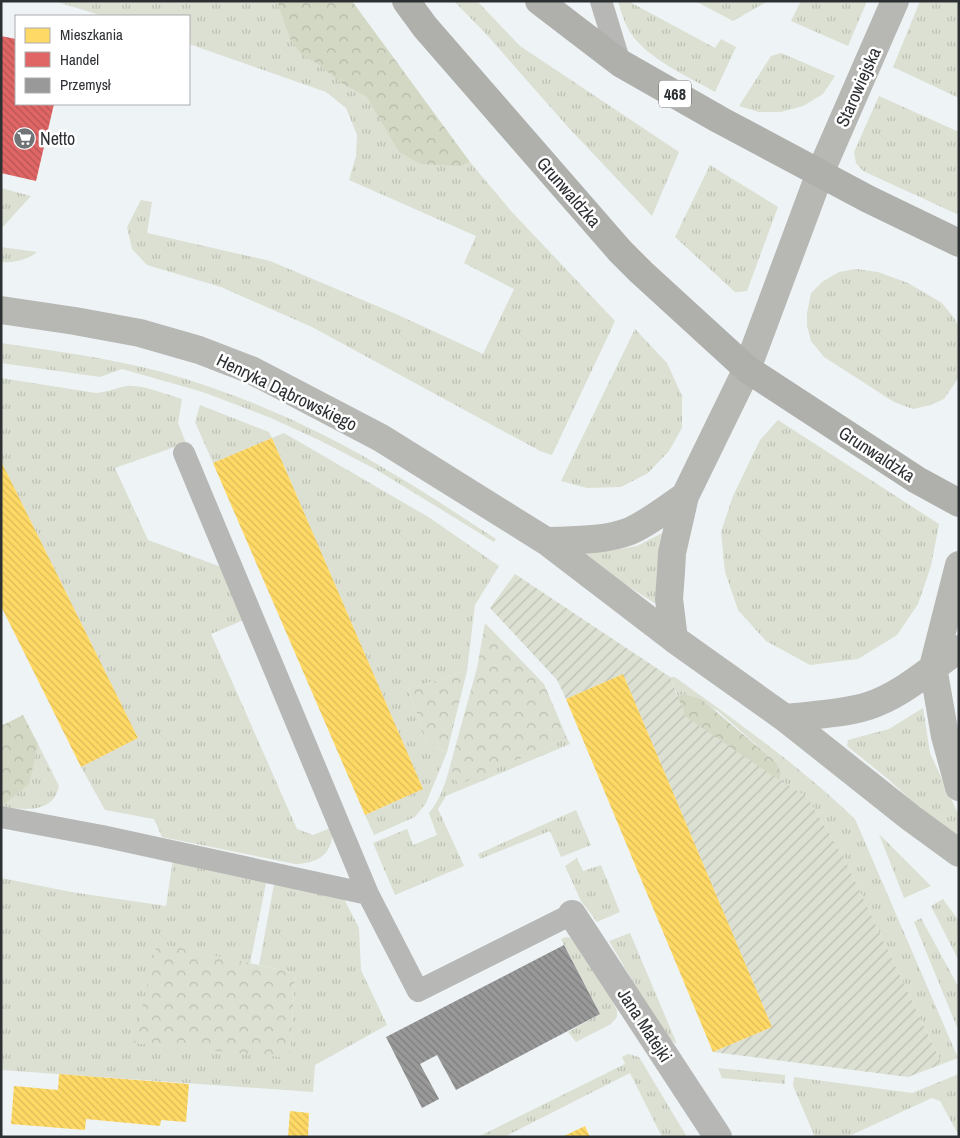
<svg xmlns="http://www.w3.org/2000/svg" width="960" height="1138" viewBox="0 0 960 1138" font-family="'Archivo Narrow',sans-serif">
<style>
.grass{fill:url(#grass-tufts)}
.forest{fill:url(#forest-crowns)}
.park{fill:url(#park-crowns)}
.garden{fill:url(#garden-furrows)}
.homes{fill:url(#homes-back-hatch)}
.shops{fill:url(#shops-back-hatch)}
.industry{fill:url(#industry-back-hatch)}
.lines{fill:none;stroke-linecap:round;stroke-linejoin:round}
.lane{stroke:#b7b7b5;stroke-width:22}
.street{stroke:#b7b7b5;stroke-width:28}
.secondary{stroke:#b7b7b4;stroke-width:28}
.primary{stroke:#afb0ac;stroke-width:28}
.labels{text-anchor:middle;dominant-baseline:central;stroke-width:5;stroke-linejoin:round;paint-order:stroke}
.shield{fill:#fff;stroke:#6c6e70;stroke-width:1}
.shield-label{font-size:16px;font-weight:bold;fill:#2d3033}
.street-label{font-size:18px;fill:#2d3033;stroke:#fff}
.poi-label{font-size:18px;fill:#2d3033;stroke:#fff;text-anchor:start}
</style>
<defs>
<pattern id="grass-tufts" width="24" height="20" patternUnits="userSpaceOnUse" patternTransform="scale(1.25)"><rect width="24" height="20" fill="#dbe0d2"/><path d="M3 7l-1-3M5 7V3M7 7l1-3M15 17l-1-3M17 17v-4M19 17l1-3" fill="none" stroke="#bcc0b5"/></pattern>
<pattern id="forest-crowns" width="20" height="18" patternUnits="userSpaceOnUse" patternTransform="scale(1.25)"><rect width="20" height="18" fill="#d2d8c4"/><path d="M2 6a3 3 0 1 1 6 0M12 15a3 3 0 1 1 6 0" fill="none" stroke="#b5baa9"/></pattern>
<pattern id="park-crowns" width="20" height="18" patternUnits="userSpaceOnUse" patternTransform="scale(1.25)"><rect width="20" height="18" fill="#dbe0d2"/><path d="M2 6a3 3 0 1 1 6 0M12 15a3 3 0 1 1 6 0" fill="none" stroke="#bcc0b5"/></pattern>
<pattern id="garden-furrows" width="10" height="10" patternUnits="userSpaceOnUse" patternTransform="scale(1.25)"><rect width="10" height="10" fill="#dbe0d2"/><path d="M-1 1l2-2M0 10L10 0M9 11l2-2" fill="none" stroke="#bcc0b5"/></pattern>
<pattern id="homes-back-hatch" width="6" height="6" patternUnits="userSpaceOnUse" patternTransform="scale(1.25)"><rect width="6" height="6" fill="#ffd966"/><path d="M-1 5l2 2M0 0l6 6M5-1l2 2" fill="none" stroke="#dbbb59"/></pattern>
<pattern id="shops-back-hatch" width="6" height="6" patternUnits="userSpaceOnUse" patternTransform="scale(1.25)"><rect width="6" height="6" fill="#e06666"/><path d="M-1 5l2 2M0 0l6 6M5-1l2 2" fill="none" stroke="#b65455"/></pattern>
<pattern id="industry-back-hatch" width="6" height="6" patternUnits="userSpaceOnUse" patternTransform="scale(1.25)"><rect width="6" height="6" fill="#999"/><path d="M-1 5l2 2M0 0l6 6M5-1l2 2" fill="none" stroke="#7d7d7d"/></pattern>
</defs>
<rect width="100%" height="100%" fill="#eef3f6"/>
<path class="grass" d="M54,1h298l54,80 64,81 41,49 104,110 -63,134 -12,-4 -228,-124 -91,-40 -74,-22 -15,-16 -5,-22 14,-27 11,2 -5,31 123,28 126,53 87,40 31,-65 -50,-26 12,-27 -127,-56 7,-24 1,-21 -11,-27 -20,-16 -137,-48v-28h-86z
M454,1h23l43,45 159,106 -27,64 -85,-90 -80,-91z
M618,1h10l87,47 6,-9 15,8 -21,45c-26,-15 -60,-30 -79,-52 -10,-11 -14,-25 -18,-39z
M695,1h73l-35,20z
M801,1h66l-19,45 -57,-25z
M920,1h39v97l-66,-31z
M781,53l54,23 -12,18 -20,12 -22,6h-22l-20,-6 32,-50z
M879,96l80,36v83l-96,-44 -7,-8 -2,-11z
M710,165l68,42 -31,84 -12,1 -60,-55z
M1,188l30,8 -30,33z
M1,247l36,5c-10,8 -23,11 -36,10z
M856,269l22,3 30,11 34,20 12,15 5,9v50l-15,22 -13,6 -18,4 -19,-7 -70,-45 -13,-16 -4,-15v-13l4,-20 11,-11 17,-10z
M635,329l32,34 15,33v32l-13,23 -21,22 -27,14 -34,1 -26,-7z
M1,343c54,8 108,15 161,29 82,23 162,59 235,104 34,20 66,42 99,63l-2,3 -117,-72 -56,-29 -50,-23 -68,-26 -81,-23 -22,8 -99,-14z
M1,378l95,15c12,-1 20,-5 31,-7 15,-2 40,9 55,13l-4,24 8,20 -71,25 33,72 76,28 22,51 -35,15 86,195 16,6 20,-8c0,27 -13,36 -38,37l-133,-27 -8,-18 -49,-9 -24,-43 57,-29 -137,-277z
M200,405l69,27 3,6 12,-5 146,85 69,48 -24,39 -8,66 -59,18 20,55 19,8 -21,51 -11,14 -41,18 -9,-20 58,-26 -151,-351 -59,25 -18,-41z
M778,420l161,104 -8,42 -13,38 -21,31 -39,24 -48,6 -44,-24 -28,-31 -13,-38 -4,-40 12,-36 27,-56z
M670,529l-14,75 -89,-57 40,4 30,-5z
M670,677h5c62,45 125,89 180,142l103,239 -16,6 -98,-206 -37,-61 -27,-16 1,-9 -5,-10 -58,-51 -35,-17 -5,2z
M923,708l7,45 29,63v29l-71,-66 -41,-33 1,-6 41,-11z
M567,738l3,6 -124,52 -8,13 26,57 -69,29 -22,-52 34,-14 6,16 24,-10 -8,-22c11,-13 17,-31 21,-47l8,18z
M38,744l21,42c-6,29 -36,23 -57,21l30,-39z
M576,810l15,35 -30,12 -11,-26 -70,28 -2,-5z
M879,834l52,52 -27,12z
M577,858l6,13 18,-6 19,47 -23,10 -16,-21 -16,-35z
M173,859l94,19 -17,86 -93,-20 -22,99 155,14 5,-84 -36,-8 16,-86 67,16 17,33 2,42 26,55 -72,40 -2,27 -312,-22v-192l70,14 95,14z
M943,899l16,22v40l-28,-55z
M921,918l38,70v44l-45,-110z
M630,933l47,111 -11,-7 -57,-96z
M567,937l12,3 38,70v7l-6,7 -35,18 -8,-10 32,-18 -39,-75z
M628,1054l11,3 48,80h-25l-32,-64 -126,64h-26l147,-73 -3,-7z
M718,1068l67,7v9l-63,-6z
M959,1074v62l-19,-35 -8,-3 -85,39h-32l-22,-51 1,-9 118,16z"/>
<path class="forest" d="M277,1h75l118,161 -10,4 -39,-2 -22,-12 -32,-55 -24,-13 -28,-22 -12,-6 -12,-15z
M683,694l18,5 75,63 5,10 -2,19 -111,-79 4,-13z
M23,715l15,29 -9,40 -28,23v-81z"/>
<path class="park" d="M485,623l59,61 23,54 -109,47 -8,-19 27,-98z
M467,671l-20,81 -19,-8 -20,-55z
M157,943l138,30 -5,85 -156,-15z"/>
<path class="garden" d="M515,574l155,103 16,40 87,59 34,21 37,61 98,206 -34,13 -195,-25 59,-25 -149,-353 -57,25 -9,-19 -67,-72z"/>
<path class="homes" d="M272,438l151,351 -58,26 -152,-352z
M1,461l137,277 -57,29 -80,-161z
M623,674l149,353 -59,25 -147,-353z
M59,1074l130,10 -3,38 -25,-2 -1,6 -74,-7 -1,11 -74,-6 3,-38 44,4z
M290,1111l19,2 -1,24h-20z
M585,1126l5,11h-28z"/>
<path class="shops" d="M1,36l15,3v65h38l-18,77 -35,-8z"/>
<path class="industry" d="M564,945l36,69 -144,76 -19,-35 -17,9 19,35 -17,9 -36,-71z"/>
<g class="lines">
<path class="lane" d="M601,1l19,62
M184,453l184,441
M1,817l101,19 266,58 50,97 154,-77"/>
<path class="street" d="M572,914l146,223"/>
<path class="secondary" d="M1,310l74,11 65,12 59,17 52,20 130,68 165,103 128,98 111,79 126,100 48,35
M546,541c27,-1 59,0 84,-10 20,-9 37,-23 55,-35
M959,565l-26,102 12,69 14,51
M674,639l-5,-40 2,-27 1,-19 13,-57 62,-127 73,-196 75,-172
M785,718c27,-3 57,-4 83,-12 34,-11 62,-37 91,-57"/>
<path class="primary" d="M406,1l19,26 195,224 21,21 106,97 170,111 42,23
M539,1l81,62 100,57 148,79 91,44"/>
</g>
<defs>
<symbol id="supermarket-disc" viewBox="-11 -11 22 22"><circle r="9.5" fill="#717477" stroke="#fff"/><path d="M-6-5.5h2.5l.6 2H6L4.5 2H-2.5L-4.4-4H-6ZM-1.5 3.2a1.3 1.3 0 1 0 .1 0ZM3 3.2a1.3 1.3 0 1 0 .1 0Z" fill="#fff"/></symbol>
</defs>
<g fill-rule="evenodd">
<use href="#supermarket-disc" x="12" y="126" width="25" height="25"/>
</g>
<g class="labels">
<rect class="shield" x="659" y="80.5" width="32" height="27" rx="4"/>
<g class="shield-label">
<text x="675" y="94">468</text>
</g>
<g class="street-label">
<text transform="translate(858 87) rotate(-66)">Starowiejska</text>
<text transform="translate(569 192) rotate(49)">Grunwaldzka</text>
<text transform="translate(287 392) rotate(26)">Henryka Dąbrowskiego</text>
<text transform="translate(877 454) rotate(33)">Grunwaldzka</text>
<text transform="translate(645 1025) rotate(57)">Jana Matejki</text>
</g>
<g class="poi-label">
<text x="40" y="138">Netto</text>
</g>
</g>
<rect width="960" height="1138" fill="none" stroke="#2d3033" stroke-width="5"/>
<rect x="15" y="15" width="175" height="90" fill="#ffffff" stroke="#abacad"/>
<rect x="25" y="28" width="25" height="15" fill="#ffd966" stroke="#abacad"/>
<text x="60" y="40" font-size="15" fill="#2d3033">Mieszkania</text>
<rect x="25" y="52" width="25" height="15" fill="#e06666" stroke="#abacad"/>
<text x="60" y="65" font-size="15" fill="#2d3033">Handel</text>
<rect x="25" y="78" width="25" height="15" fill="#999999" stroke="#abacad"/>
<text x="60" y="90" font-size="15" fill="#2d3033">Przemysł</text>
</svg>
